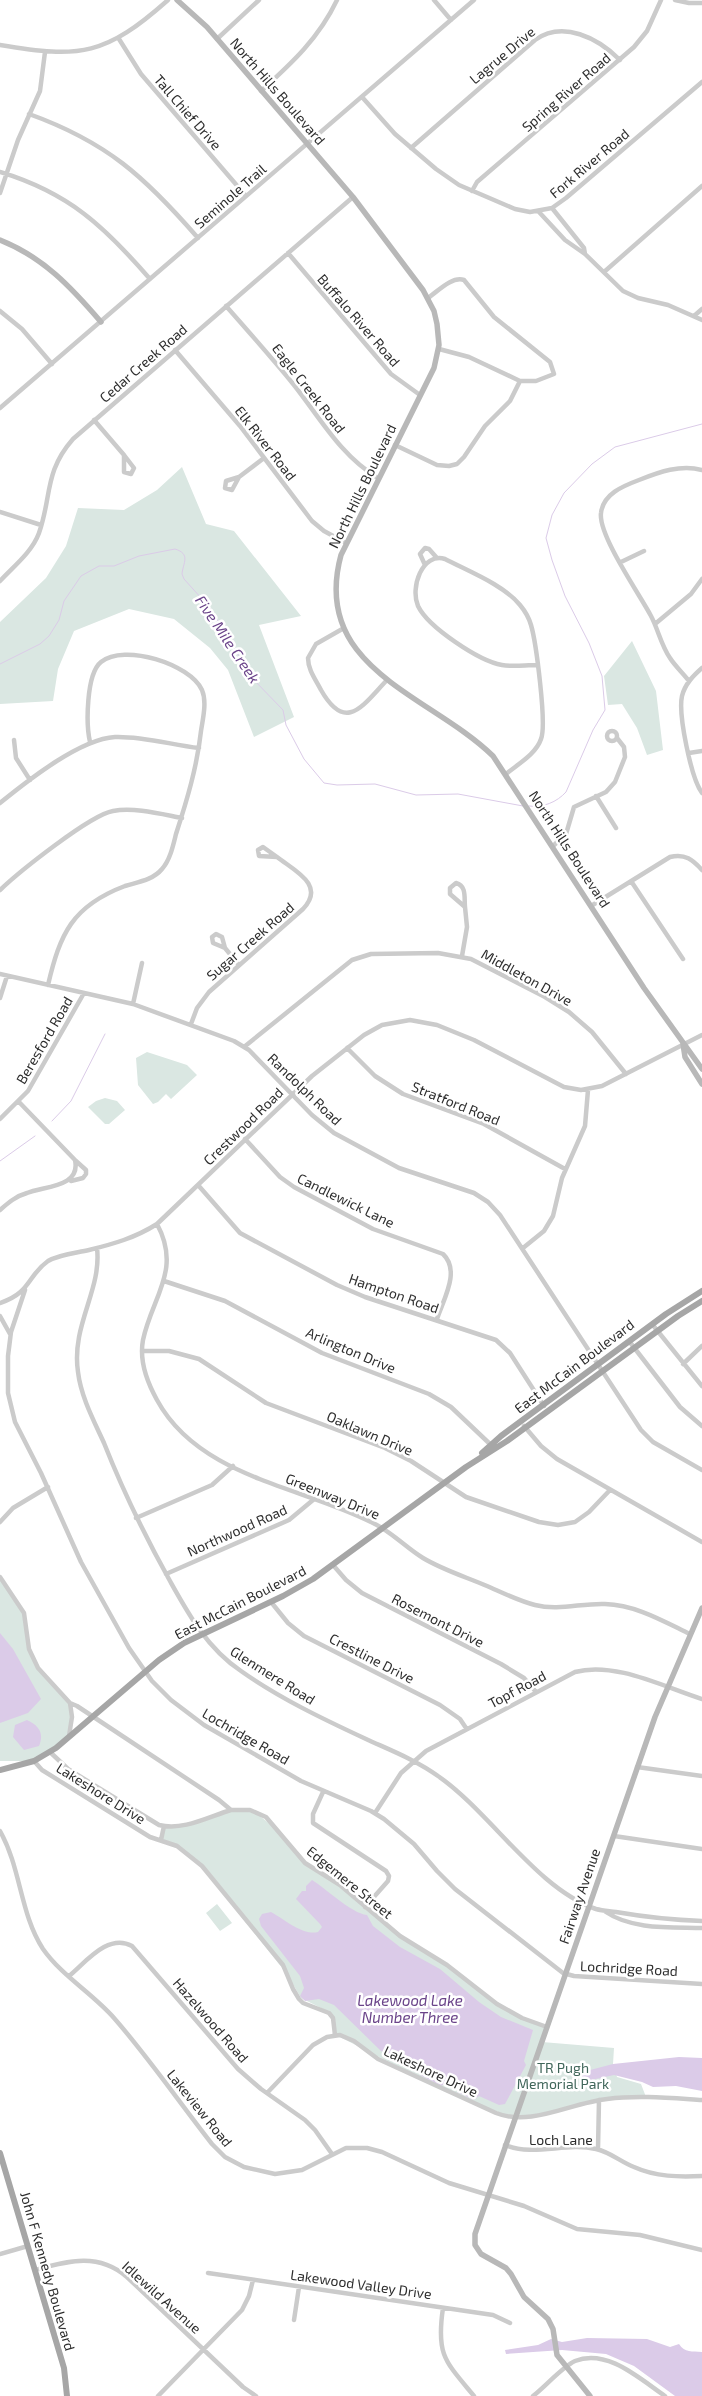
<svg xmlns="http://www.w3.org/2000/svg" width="702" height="2396" viewBox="0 0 702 2396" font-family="'Exo 2',sans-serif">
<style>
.green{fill:#dae7e2}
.water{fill:#dbcbe8}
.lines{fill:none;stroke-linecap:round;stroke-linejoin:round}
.stream{stroke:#dbcbe8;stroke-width:1}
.street{stroke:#cbcbcb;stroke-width:4.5}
.secondary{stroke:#b8b8b8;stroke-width:5.5}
.primary{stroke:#a6a6a6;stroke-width:6}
.labels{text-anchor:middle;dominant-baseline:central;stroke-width:5;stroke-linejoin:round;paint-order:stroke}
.street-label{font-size:14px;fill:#2e2e2e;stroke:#fff}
.park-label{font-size:14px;fill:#40665a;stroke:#fff}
.water-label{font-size:15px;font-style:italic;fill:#6a4389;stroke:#fff}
</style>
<rect width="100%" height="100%" fill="#fff"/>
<path class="green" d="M182,467l24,57 28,7 67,85 -42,9 35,92 -40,20 -26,-67 -18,-22 -36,-29 -45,-10 -55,22 -16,38 -5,32 -53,3v-82l46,-44 20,-32 12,-38 46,2 33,-20z
M632,641l24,50 7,59 -16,5 -10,-27 -15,-24 -14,1 -4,-29z
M147,1052l40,13 10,10 -26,24 -5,-5 -8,8 -5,2 -15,-19 -2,-27z
M105,1098l12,3 8,9 -16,14h-4l-17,-17 8,-6z
M0,1577l24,36 5,30 8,25 34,38v30l-37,25h-34z
M231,1810l24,2 26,21 24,30 25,16 59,48 45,29 56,44 32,18 25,9 -5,15 72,6 -1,16 4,13 24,7 5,13 -32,1 -76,17 -25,3 -71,-29 -106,-54 -3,-17 -6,-7 -26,-13 -14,-24 -93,-116 -17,-12 -16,-6 3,-14 25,-2z
M217,1904l15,19 -12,8 -14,-18z"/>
<path class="water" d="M0,1633l13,16 28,50 -13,14 -28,10z
M27,1720c13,6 17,14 12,26l-15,4 -11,-13 2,-12z
M312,1880c16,10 39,33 55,35l6,11 27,21 40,22 39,33 22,15 32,13 -9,31 2,4 -21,39 -6,1 -20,-9 -5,4 -17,-8 1,-5 -12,-4 -5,3 -21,-11 2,-4 -41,-20 -47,-46 -15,-6 -14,2 -5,-5 4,-8 -4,-12 -39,-50 -2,-7 3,-5 9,-2c13,7 32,24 47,20l4,-5 -2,-3 -24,-25 6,-8h4v-5z
M679,2057l23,1v33l-26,-5 -23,1 -11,-5 -28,-7 -23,5 -14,-3 -2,-3 38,-10z
M587,2338l60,1 23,8 9,-3c6,9 13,7 23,8v44h-27l-41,-30 -28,-12 -44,-4 -56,4 -1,-4 33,-5 13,-6 11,3z"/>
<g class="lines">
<path class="stream" d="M0,664l40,-20 9,-8 10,-16 5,-19 17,-25 18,-10h15l25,-10 36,-7c16,5 8,14 7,25l2,5 27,30 41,69 31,32 3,15 18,34 20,24 13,2 38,-1 41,11 42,-1 65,12
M529,806c14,2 28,-4 37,-14l27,-62 12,-20 -3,-34 -13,-33 -24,-47 -13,-36 -6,-22 6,-23 12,-22 28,-29 23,-17 87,-23
M52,1121l19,-20 34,-67
M0,1161l35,-25"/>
<path class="street" d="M434,0l17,20
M675,0l14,3h13
M119,39l22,35 105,122
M217,39l42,-39
M0,45c81,14 106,10 168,-45
M261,91c31,-28 58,-53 76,-91
M362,97l33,37 41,35 23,16 56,24 15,3 22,-4 14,-10 136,-116
M29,114c78,28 116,63 169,124
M411,148l124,-108c28,-20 63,-2 85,20
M0,172c69,21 104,54 150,107
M472,191l5,-9 157,-135 13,-16 14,-31
M0,193l18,-53 22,-49 5,-39
M552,208l32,40 1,6
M539,212l26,28 20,14 38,37 15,7 30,7 34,15
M288,253l103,121 29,21
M604,272l98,-86
M226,306c23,26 46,52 68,79 26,33 47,71 84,93
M0,311l22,18 30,35
M694,316l8,-7
M439,349l30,8 51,24
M175,350l65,76 72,95 12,10 22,12
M0,408l474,-408
M94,420l30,35
M395,445l42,20 12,1 8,-2 7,-7 21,-31 25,-25 10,-20h16l18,-7 -4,-12 -56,-45 -30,-37c-12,-4 -26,11 -36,18
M124,455l10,13 -3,6 -7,-2z
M239,477l-7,13 -7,-2 1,-7z
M239,477l25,-19
M0,512l41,13
M621,562l23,-11
M425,565l-5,-11 5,-6 4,1 8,9
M0,581c14,-15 32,-29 39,-48 13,-37 5,-61 34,-94l280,-242
M655,624l36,-30 11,-15
M344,628l-28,16 -8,14c0,12 8,22 13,32 25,44 42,15 66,-10
M702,668c-9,8 -17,16 -20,28 -4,18 9,82 20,97
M689,681c-6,-8 -14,-15 -19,-23 -9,-13 -12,-29 -19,-42 -11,-21 -53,-81 -50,-103 2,-19 22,-27 38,-33 20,-8 42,-16 63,-10
M607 736a5 5 0 1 1 10 0a5 5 0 1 1-10 0Z
M14,740l2,18 14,22
M689,753l13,-2
M506,774c12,-10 30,-20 35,-35 6,-14 -5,-97 -10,-114 -2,-7 -6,-14 -11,-20 -16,-20 -52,-34 -75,-46 -23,-7 -35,29 -27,47 10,21 61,55 84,59 11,2 23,0 35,0
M596,796l20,32
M0,803c27,-22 80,-64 115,-66 28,-1 57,8 84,11
M553,846l13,-12 8,-27 32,-15 9,-10 10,-25 -1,-10 -7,-9
M263,847l14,10 -18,-1 -1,-6z
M631,881l52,78
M456,883c11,3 8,15 9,24l-15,-13v-6z
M0,890c19,-18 90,-75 113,-79 21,-4 48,3 69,7
M591,906l79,-49c15,-4 23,3 32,13
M216,934l6,3 3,11 -12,-5 -1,-6z
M225,948l14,17
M462,956l5,-29 -2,-20
M0,974l133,30 101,37 15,9 63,65 22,18 65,35 75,25 14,9 12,13 141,215 12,12 49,28
M48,985c12,-51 24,-79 77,-99 13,-4 28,-6 37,-17 8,-9 11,-23 14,-35 11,-34 21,-67 25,-103 2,-13 6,-29 1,-41 -12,-26 -78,-47 -101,-28 -15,12 -15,63 -11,80
M0,998l7,-22
M133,1004l9,-41
M191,1024l6,-16 12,-16 94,-83c23,-24 -8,-38 -26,-52
M244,1047l108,-87 19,-6 67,-1 33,6 74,38 24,15 23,20 34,42
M347,1048l28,28 28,18 81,30 81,45
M0,1119l28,-28 56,-98
M245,1139l35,38 14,10 79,42 70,25c18,17 0,46 -6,65
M71,1181l12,-3 3,-4v-4l-10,-9
M198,1185l42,48 97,52 28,12 131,43 14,13 34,53
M0,1210c8,-7 16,-14 27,-17 18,-7 54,-6 48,-33l-56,-58
M157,1224c25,46 -5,73 -14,116 -4,21 4,42 14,60 42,77 143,86 214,122 20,9 34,25 52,36 20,12 43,19 64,28 16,7 32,15 48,19 24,6 46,-2 70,-1 31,1 58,17 85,30
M97,1248c5,42 -26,77 -19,124 3,25 16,49 26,71 19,48 41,93 66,138 19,34 37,67 71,90 38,27 82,48 125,68 24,11 50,21 72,37 52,36 99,113 158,133 7,2 13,2 20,3 29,5 57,8 86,9
M523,1248l21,-17 9,-15 9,-38 23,-52 3,-36
M164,1281l61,20 97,52 107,41 22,13 40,38
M25,1290l-14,42 -3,24v37l7,29 26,51 40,89 48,86 23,33 19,19 33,25 97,56 70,30 13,8 30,25 23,27 18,18 108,84 11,3 128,8
M0,1303c31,-10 27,-27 48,-42 12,-7 28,-8 41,-11 24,-6 46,-12 68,-26l155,-148 52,-41 18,-10 28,-5 27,5 37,15 90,47 17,3 21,-4 100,-51
M0,1316l10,18
M652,1324l50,62
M629,1341l51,66 22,19
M142,1351h27l30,8 67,44 119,45 26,13 55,36 73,25 19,3 17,-3 14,-10 21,-22
M683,1364l19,-18
M524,1426l17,20 16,13 145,83
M136,1518l76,-33 21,-19
M0,1522l13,-14 35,-21
M333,1565l13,15 16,13 139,71 23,14 12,14
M166,1574l123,-54 24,-20
M0,1577l24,36 5,36 9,19 32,35 7,3 142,94 12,10h19l16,7 39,46 35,22 60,51 47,29 50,39 25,14 25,9
M271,1602l17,21 16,13 136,69 20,14 6,9
M69,1736l3,-19 -2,-14
M50,1752l18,17 91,56c24,6 49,-8 72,-15
M34,1761l8,9 108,67 27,9 25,20 81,99 10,24 6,10 4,4 26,10 4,5 2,17
M637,1767l65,9
M323,1792l-10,22v9l73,48 3,5 -1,5 -23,26
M375,1813l26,-40 25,-22 149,-79c39,-11 89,15 127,27
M0,1831c21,37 20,83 43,118 19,27 49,44 71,69 35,40 65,84 98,126l13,13 19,10 31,7 27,-4 44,-22h21l15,4 67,31 75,23 53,23 63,6 62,15
M614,1836l88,13
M161,1840l3,-14
M606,1912c26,18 66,15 96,16
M69,1976c17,-14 39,-43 63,-30l106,123 23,20 44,31 10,10 17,24
M267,2093l46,-48 14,-8 13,-2 14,6 24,18 118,54c35,14 74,-10 111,-14 31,-4 63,-1 95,1
M505,2145c29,12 61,-3 91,4 14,3 25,13 38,18 22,10 45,10 68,9
M598,2149l1,-49
M0,2254l28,-8
M35,2270c33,-9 63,-18 92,7l116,110 13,9
M208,2273l285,42 17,8
M443,2308c-7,47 2,53 31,88
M294,2320l5,-33
M158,2396l84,-86 7,-14 4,-16
M533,2396c12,-9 29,-29 42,-35 32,-13 65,18 90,35"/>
<path class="secondary" d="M177,0l30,27 146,170 70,93 11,21 3,13 2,21 -5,23 -93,187c-31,114 90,140 152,201l151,232 58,81
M0,240c43,17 71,47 101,82
M683,1044l2,13 17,27
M590,2396l-33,-41 -4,-26 -5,-10 -24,-22 -13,-23 -5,-6 -25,-14 -6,-9v-11l180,-517 47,-109"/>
<path class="primary" d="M482,1453l19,-17 165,-122 36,-23
M0,1770l34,-9 22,-13 103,-88 25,-17 99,-47 30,-17 153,-112 41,-26 171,-125 24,-15
M0,2153l64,215 3,28"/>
</g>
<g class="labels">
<g class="street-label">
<text transform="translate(502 55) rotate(-40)">Lagrue Drive</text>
<text transform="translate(278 91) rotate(49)">North Hills Boulevard</text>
<text transform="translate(566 92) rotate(-41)">Spring River Road</text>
<text transform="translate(188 112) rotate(49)">Tall Chief Drive</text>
<text transform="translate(589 163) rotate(-40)">Fork River Road</text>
<text transform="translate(230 196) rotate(-41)">Seminole Trail</text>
<text transform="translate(359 320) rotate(49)">Buffalo River Road</text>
<text transform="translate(143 363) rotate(-41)">Cedar Creek Road</text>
<text transform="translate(309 388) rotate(52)">Eagle Creek Road</text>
<text transform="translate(266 443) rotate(52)">Elk River Road</text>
<text transform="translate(362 486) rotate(-64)">North Hills Boulevard</text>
<text transform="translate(570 849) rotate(57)">North Hills Boulevard</text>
<text transform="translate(250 941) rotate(-41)">Sugar Creek Road</text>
<text transform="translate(527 977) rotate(29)">Middleton Drive</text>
<text transform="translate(44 1040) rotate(-60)">Beresford Road</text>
<text transform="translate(305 1089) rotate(44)">Randolph Road</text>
<text transform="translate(456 1103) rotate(22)">Stratford Road</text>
<text transform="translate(243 1126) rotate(-44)">Crestwood Road</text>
<text transform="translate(346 1200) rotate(26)">Candlewick Lane</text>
<text transform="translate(394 1293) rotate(19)">Hampton Road</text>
<text transform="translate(351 1350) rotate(23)">Arlington Drive</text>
<text transform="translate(574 1366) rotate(-37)">East McCain Boulevard</text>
<text transform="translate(370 1433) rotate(23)">Oaklawn Drive</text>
<text transform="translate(333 1496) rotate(22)">Greenway Drive</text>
<text transform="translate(237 1530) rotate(-24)">Northwood Road</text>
<text transform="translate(240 1602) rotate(-27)">East McCain Boulevard</text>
<text transform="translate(438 1620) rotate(27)">Rosemont Drive</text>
<text transform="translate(372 1658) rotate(27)">Crestline Drive</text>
<text transform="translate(273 1675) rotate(32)">Glenmere Road</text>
<text transform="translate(517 1689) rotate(-28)">Topf Road</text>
<text transform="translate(246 1736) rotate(30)">Lochridge Road</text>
<text transform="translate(101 1793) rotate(32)">Lakeshore Drive</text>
<text transform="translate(350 1882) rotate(39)">Edgemere Street</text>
<text transform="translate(579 1896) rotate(-71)">Fairway Avenue</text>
<text transform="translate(629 1968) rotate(3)">Lochridge Road</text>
<text transform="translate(211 2020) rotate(49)">Hazelwood Road</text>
<text transform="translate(431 2071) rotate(25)">Lakeshore Drive</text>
<text transform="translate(200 2108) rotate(51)">Lakeview Road</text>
<text x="561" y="2139">Loch Lane</text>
<text transform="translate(48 2271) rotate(74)">John F Kennedy Boulevard</text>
<text transform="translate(361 2284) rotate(8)">Lakewood Valley Drive</text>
<text transform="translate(162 2297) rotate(42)">Idlewild Avenue</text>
</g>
<g class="park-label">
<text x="563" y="2067">TR Pugh<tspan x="563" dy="16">Memorial Park</tspan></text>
</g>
<g class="water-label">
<text transform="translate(228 639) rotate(56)">Five Mile Creek</text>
<text x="410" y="2000">Lakewood Lake<tspan x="410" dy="17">Number Three</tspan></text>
</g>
</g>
</svg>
